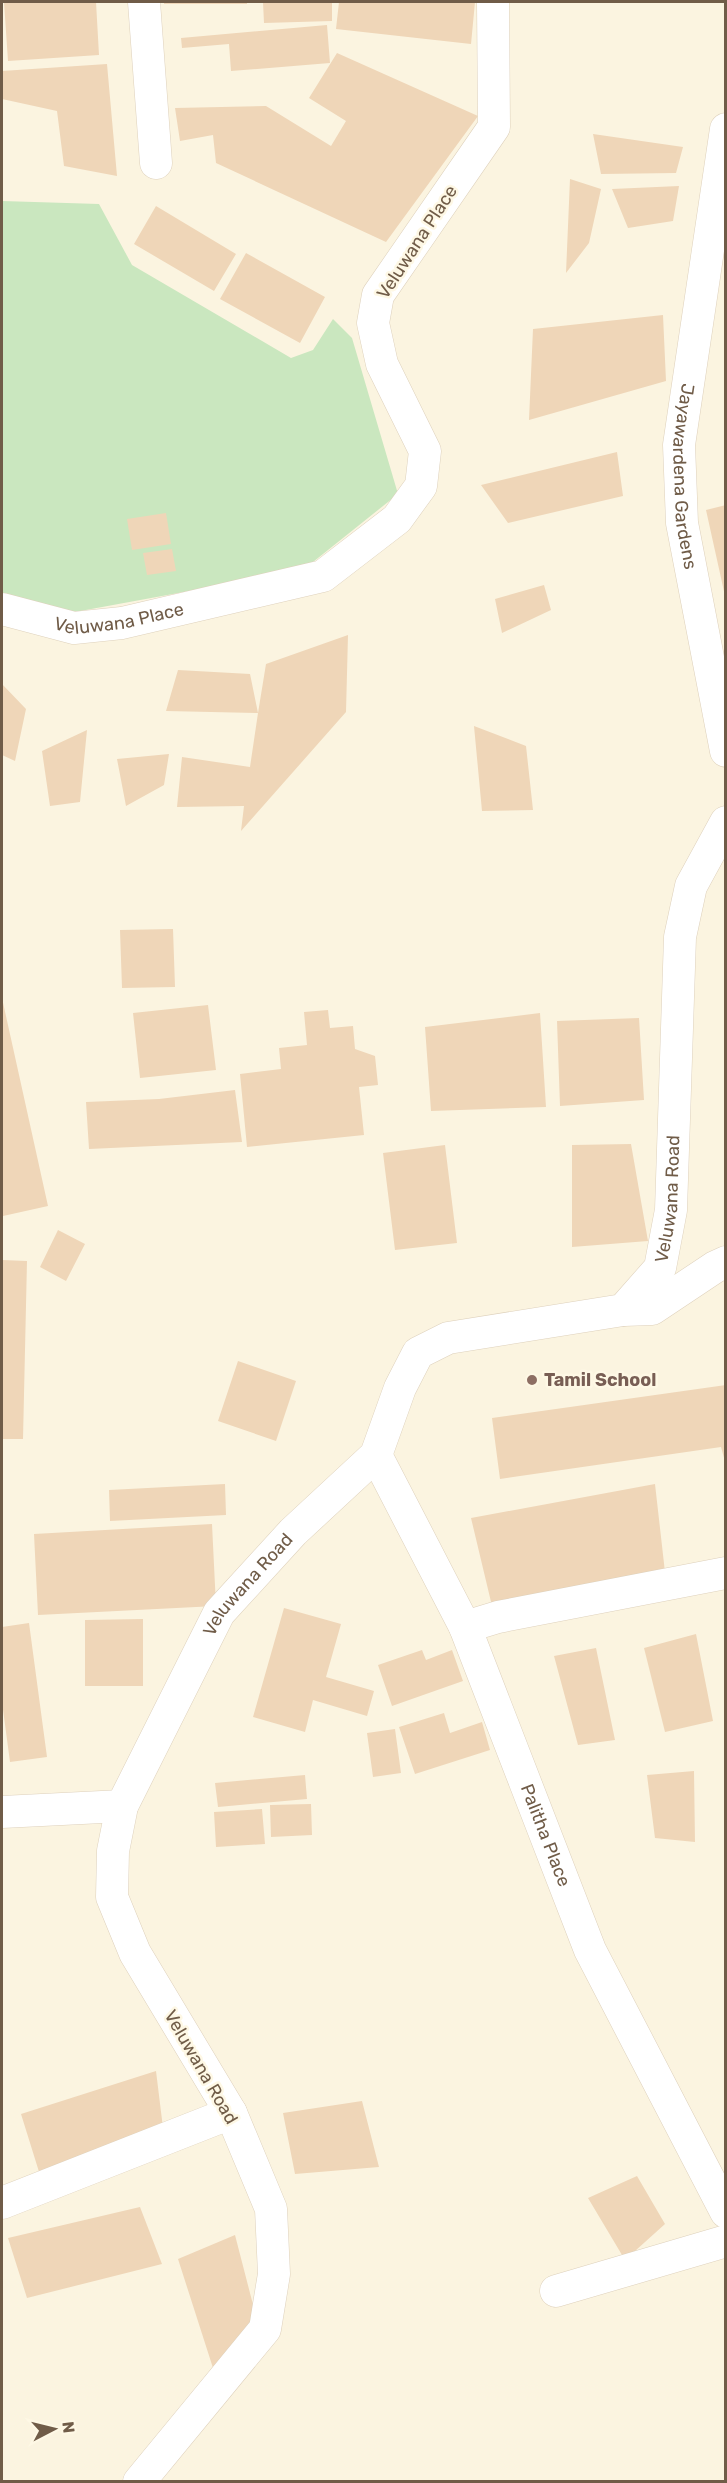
<svg xmlns="http://www.w3.org/2000/svg" width="727" height="2483" viewBox="0 0 727 2483" font-family="Rubik,sans-serif">
<style>
.green{fill:#cae7bf}
.building{fill:#efd6b8}
.lines{fill:none;stroke-linecap:round;stroke-linejoin:round}
.minor-casing{stroke:#ded1bc;stroke-width:33}
.minor{stroke:#fff;stroke-width:32}
.education-dot{fill:#8d6e63;stroke:#fef8e5;stroke-width:2}
.labels{text-anchor:middle;dominant-baseline:central;stroke-width:5;stroke-linejoin:round;paint-order:stroke}
.street-label{font-size:18px;fill:#705c48;stroke:#fef8e5}
.education-label{font-size:18px;font-weight:bold;fill:#785e54;stroke:#fef8e5;text-anchor:start}
</style>
<rect width="100%" height="100%" fill="#fbf4e0"/>
<path class="green" d="M2,201l97,3 33,61 159,93 22,-8 20,-31 19,19 46,156 -95,76 -239,44 -62,-17z"/>
<path class="building" d="M4,2h92l3,53 -91,6z
M164,2h83v2h-83z
M263,2h69v19l-68,2z
M339,2h136l-4,42 -135,-15z
M327,25l3,38 -99,8 -2,-27 -47,4 -1,-10z
M337,53l141,63 -92,126 -170,-79 -3,-28 -33,6 -5,-33 91,-2 65,40 15,-25 -37,-23z
M107,64l10,112 -53,-10 -7,-55 -55,-12v-28z
M593,134l90,13 -7,26 -75,1z
M570,179l31,10 -12,54 -23,30z
M679,186l-6,35 -45,7 -16,-39z
M156,206l80,48 -22,37 -80,-47z
M246,253l79,44 -25,46 -80,-44z
M663,315l3,66 -137,39 4,-91z
M617,452l6,44 -115,27 -27,-38z
M726,505v91h-1l-19,-86z
M166,513l5,31 -39,6 -5,-31z
M172,549l4,22 -29,4 -4,-22z
M544,585l7,25 -49,23 -7,-34z
M348,635l-2,77 -105,119 3,-25 -67,1 5,-50 68,10 8,-54 -92,-2 12,-41 72,4 8,39 8,-49z
M2,684l24,25 -11,52 -13,-6z
M474,726l52,20 7,64 -51,1z
M87,730l-7,72 -30,4 -8,-55z
M169,754l-5,31 -38,21 -9,-47z
M173,929l2,58 -53,1 -2,-58z
M2,998l46,208 -45,10 -1,-6z
M208,1005l8,65 -76,8 -7,-65z
M328,1010l2,18 23,-2 2,23 20,7 3,29 -19,2 5,48 -117,12 -7,-73 41,-5 -2,-21 28,-3 -3,-33z
M540,1013l6,94 -115,4 -6,-84z
M639,1018l5,82 -84,6 -3,-85z
M235,1090l7,52 -153,7 -3,-47 73,-3z
M631,1144l17,97 -76,6v-102z
M445,1145l12,98 -62,7 -12,-97z
M58,1230l27,14 -19,37 -26,-14z
M2,1260l25,1 -4,178h-21z
M238,1361l58,20 -20,60 -58,-20z
M726,1385v80l-5,-18 -221,32 -8,-61z
M225,1484l1,31 -116,6 -1,-31z
M655,1484l11,97 -174,25 -21,-88z
M212,1524l4,82 -178,9 -4,-81z
M284,1608l57,16 -15,53 48,14 -7,25 -54,-16 -8,32 -52,-15z
M143,1619v67h-58v-66z
M29,1623l18,134 -37,5 -8,-60v-75z
M696,1634l17,87 -48,11 -21,-84z
M596,1648l19,92 -37,5 -24,-89z
M422,1650l4,10 26,-10 11,31 -71,25 -14,-41z
M444,1713l6,20 32,-11 8,28 -75,24 -16,-47z
M395,1729l6,44 -28,4 -6,-44z
M694,1771l1,71 -40,-4 -8,-63z
M305,1775l2,24 -89,8 -3,-24z
M311,1804l1,31 -41,2 -1,-32z
M262,1809l3,35 -49,3 -2,-35z
M156,2071l7,57 -123,47 -19,-61z
M362,2101l17,66 -84,7 -12,-61z
M637,2176l28,48 -40,36 -37,-62z
M140,2207l22,57 -135,34 -19,-60z
M235,2235l23,89 -45,44 -35,-109z"/>
<g class="lines">
<defs>
<g id="minor">
<path d="M144,2l12,161"/>
<path id="s1" d="M726,129l-47,316 3,78 44,228"/>
<path id="s2" d="M2,609l72,19 48,-5 201,-47 74,-57 24,-33 4,-35 -43,-87 -9,-41 5,-28 116,-168 -1,-125"/>
<path d="M623,1310l29,-1 63,-42 11,-5"/>
<path id="s3" d="M376,1455l89,172 125,323 136,262"/>
<path d="M465,1627l33,-10 228,-44"/>
<path d="M2,1812l120,-6"/>
<path d="M2,2203l229,-90"/>
<path d="M556,2291l170,-50"/>
<path id="s4" d="M139,2482l126,-153 9,-55 -3,-65 -40,-96 -96,-160 -23,-56 1,-46 9,-45 97,-193 74,-81 83,-77 24,-67 18,-35 30,-15 175,-28 37,-42 11,-58 9,-273 11,-51 35,-64"/>
</g>
</defs>
<use href="#minor" class="minor-casing"/>
<use href="#minor" class="minor"/>
</g>
<circle class="education-dot" cx="532" cy="1380" r="6"/>
<g class="labels">
<g class="street-label">
<text transform="translate(417 242) rotate(-57)">Veluwana Place</text>
<text stroke="none"><textPath href="#s1" startOffset="351">Jayawardena Gardens</textPath></text>
<text stroke="none"><textPath href="#s2" startOffset="120">Veluwana Place</textPath></text>
<text stroke="none"><textPath href="#s4" startOffset="1648">Veluwana Road</textPath></text>
<text stroke="none"><textPath href="#s4" startOffset="1018">Veluwana Road</textPath></text>
<text stroke="none"><textPath href="#s3" startOffset="417">Palitha Place</textPath></text>
<text transform="translate(201 2067) rotate(60)">Veluwana Road</text>
</g>
<g class="education-label">
<text x="544" y="1380">Tamil School</text>
</g>
</g>
<rect width="727" height="2483" fill="none" stroke="#705c48" stroke-width="6"/>
<g transform="translate(54 2429) rotate(83)" stroke="#fef8e5" stroke-width="4.5" paint-order="stroke">
<path d="M0-4.5L10 22L0 15L-10 22Z" fill="#705c48"/>
<text y="-9" font-size="16" font-weight="bold" text-anchor="middle" fill="#705c48">N</text>
</g>
</svg>
